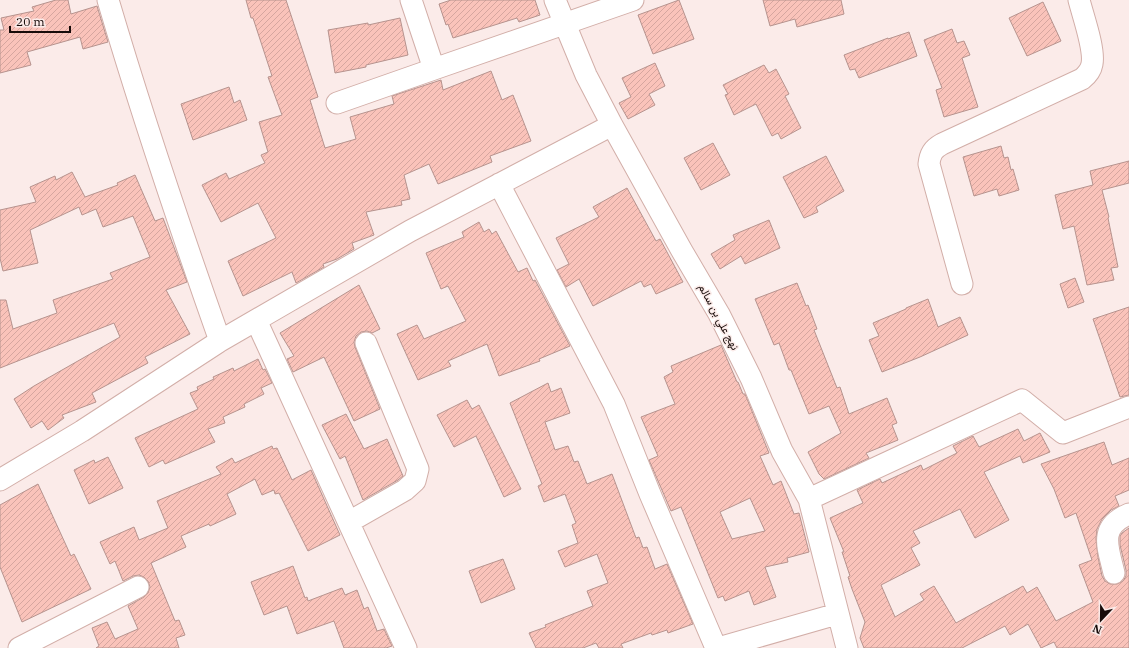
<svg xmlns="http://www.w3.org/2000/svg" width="1129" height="648" viewBox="0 0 1129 648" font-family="'IBM Plex Serif',Vazirmatn,serif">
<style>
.building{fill:url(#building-hatch);stroke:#b6938e;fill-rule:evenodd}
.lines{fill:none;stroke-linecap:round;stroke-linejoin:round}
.minor-casing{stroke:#d2aea8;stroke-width:23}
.minor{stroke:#fff;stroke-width:21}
.labels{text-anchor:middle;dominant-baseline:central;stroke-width:3;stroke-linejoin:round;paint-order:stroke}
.street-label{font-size:11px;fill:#170b09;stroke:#fbebe9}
</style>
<defs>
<pattern id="building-hatch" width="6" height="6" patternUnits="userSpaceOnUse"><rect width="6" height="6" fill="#fac3ba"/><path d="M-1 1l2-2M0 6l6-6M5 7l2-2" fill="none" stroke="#d6a69f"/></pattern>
</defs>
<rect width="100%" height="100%" fill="#fbebe9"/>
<path class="building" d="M56,0h12l3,14 26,-8 11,36 -25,7 -3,-12 -53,15 4,13 -31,8v-43h4l-3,-12 33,-7 -2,-4z
M246,0h40l32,97 -8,3 15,48 31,-9 -6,-22 44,-13 -2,-8 49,-16 2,10 48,-19 11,29 11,-5 18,46 -41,15 2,6 -54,22 -9,-20 -25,11 6,24 -9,2 1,4 -36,7 8,23 -22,8 2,6 -17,10 -14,5 1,3 -28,16 -4,-11 -49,24 -15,-35 48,-23 -18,-35 -37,19 -19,-37 24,-12 3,6 36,-16 -4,-8 7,-3 -9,-30 23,-7 -14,-38 4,-1 -19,-58h-2z
M451,0h84l5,15 -21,7 -2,-4 -64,20 -5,-14 -2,1 -7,-21z
M679,0l15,39 -41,15 -15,-39z
M763,0h78l3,14 -47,13 -2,-8 -25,7z
M1043,2l18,39 -34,15 -18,-38z
M400,18l8,37 -42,10v2l-31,6 -7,-43 40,-7v2z
M952,29l5,14 7,-2 6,14 -8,3 16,49 -34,10 -8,-27 6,-2 -18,-48z
M909,32l8,24 -58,22 -4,-9 -5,1 -6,-15 44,-17v1z
M655,63l10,23 -16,8 6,11 -27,14 -9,-16 12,-6 -9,-19z
M764,65l5,8 7,-4 13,25 -4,2 16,32 -20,11 -3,-6 -6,3 -16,-32 -22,11 -9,-20 3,-1 -5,-9z
M229,87l5,16 6,-3 7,20 -54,20 -12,-36z
M713,143l17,32 -29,15 -17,-32z
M1001,146l3,12 4,-1 3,13 2,-1 6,21 -20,6 -2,-7 -23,7 -11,-39z
M826,156l18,35 -28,16 2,5 -14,6 -21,-41z
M1129,161v22l-27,7 7,27 -1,1 10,49 -7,1 3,12 -27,5 -13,-59 -11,3 -8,-34 38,-10 -3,-14z
M72,172l13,25 33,-12 -1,-2 18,-8 20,46 8,-3 24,64 -21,8 24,44 -45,23 3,6 -56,30 4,9 -34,13 2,3 -16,12 -6,-9 -11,7 -17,-29 20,-13 86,-49 -6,-14 -114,45v-68h6l7,29 44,-16 -4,-13 60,-21 -3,-6 40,-16 -17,-41 -30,11 -7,-18 -14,6 -3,-8 -49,23 8,33 -35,8 -3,-13v-48l36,-8 -6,-15 25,-11 1,4z
M627,188l29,53 4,-2 23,43 -27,12 -5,-10 -7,3 -3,-6 -48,25 -14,-27 -13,8 -9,-17 12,-6 -13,-26 43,-21 -6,-10z
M769,220l11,28 -35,16 -4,-8 -21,13 -9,-15 24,-14 -2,-5z
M479,222l5,10 5,-3 3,5 4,-3 22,41 9,-4 6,13 2,-1 35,66 -31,13 1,2 -41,15 -12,-32 -39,17 3,5 -33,14 -21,-46 20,-9 7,14 42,-18 -18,-35 -7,3 -15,-36 38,-16 -2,-5z
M1075,278l9,24 -16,6 -8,-24z
M797,283l9,23 2,-1 9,24 -3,1 23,58 3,-1 9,27 38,-16 10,25 -5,2 6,15 -32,13 3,5 -45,21 -5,-5 -11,-22 33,-19 -12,-27 -20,8 -18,-44h-2l-10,-27 -5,2 -19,-46z
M359,285l21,44 -8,4 -5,-2 -6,1 -5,4 -2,6 1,5 25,62 -26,12 -30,-64 -31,15 -6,-13 7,-3 -14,-23z
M928,299l10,28 22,-10 8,18 -48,22 -38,15 -13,-32 10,-4 -6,-13 33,-14v-1z
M1129,307v88l-9,2 -27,-78z
M721,345l16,37h1l5,12h2l24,59 -9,3 13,29 8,-4 13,33 5,-1 10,39 -22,6 1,4 -23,5 11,30 -22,8 -5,-14 -24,10 -2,-5 -5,2 -37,-91 -10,4 -22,-51 9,-4 -17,-39 34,-13 -11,-27 9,-5 -2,-6zM750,498l15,33 -33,8 -12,-27z
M258,359l5,11 2,-1 7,14 -11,5 3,6 -20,10 1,3 -22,10 2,6 -17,6 7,13 -50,22 -2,-4 -14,7 -14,-29 63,-29 -8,-16 8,-3 -1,-3 17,-8 -1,-2 20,-9 1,3z
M548,383l3,9 10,-4 9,25 -25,9 10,28 13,-4 6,16 4,-1 9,23 25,-10 24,64 3,-1 4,11 4,-1 8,22 12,-5 26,60 -25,9 -1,-3 -15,5 -1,-2 -30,11 2,4h-24l-3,-5 -13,5h-47l-7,-15 17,-6 -1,-2 48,-19 -6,-15 21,-8 -11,-29 -32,13 -7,-16 20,-8 -6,-18 4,-2 -11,-29 -21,8 -6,-16 4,-2 -32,-81z
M467,400l5,9 7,-4 42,84 -17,8 -28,-61 -22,11 -17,-32z
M346,414l18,35 23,-10 16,37 -5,4 -35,20 -18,-44 -5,3 -18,-34z
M1018,429l6,12 16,-8 10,19 -27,11 -3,-7 -36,16 25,48 -34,18 -15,-29 -47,22 7,12 -9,5 9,17 -39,20 14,32 29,-17 -4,-6 14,-8 22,37 67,-37 4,7 10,-6 19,34 37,-19 -14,-37 13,-5 -16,-47 -11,5 -11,-29 -13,-25 63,-22 8,23 17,-7v32l-14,6 4,10 -8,4 -9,9 -5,10 -1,10 2,18 4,19 3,5 5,3h7l6,-3 3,-5v-6l-6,-25v-9l2,-3 7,-5v120h-72l-3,-6 -13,6 -13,-24 -18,11 -5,-9 -43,22h-98l-4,-10 5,-16 -13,-33 -4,-12 2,-1 -8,-24h2l-14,-34 33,-15 -6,-13 23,-11 2,4 39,-18 2,5 34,-17 -4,-7 20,-10 6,11z
M272,446l1,3 4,-1 15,32 19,-10 29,65 -32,16 -29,-58 -4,1 -1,-4 -12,5 -7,-16 -28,15 9,20 -26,12 -1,-2 -28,12 5,11 -35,16 24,58 4,-1 6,15 -9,3 3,10h-83l3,-2 -7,-18 15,-6 8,17 23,-10 -10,-23 16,-9 4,-4 2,-6 -2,-6 -4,-4 -5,-2 -6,1 -10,5 -8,-20 -5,3 -10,-22 34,-15 5,13 29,-12 -11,-27 64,-27 -5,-7 16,-9 3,5z
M108,457l15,31 -34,16 -15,-34 20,-10 1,3z
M38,484l33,72 3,-2 17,35 -69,33 -22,-55v-62z
M503,559l12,30 -34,14 -12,-32z
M293,566l12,32 2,-1 1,4 34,-13 3,7 12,-5 7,19 4,-2 9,24 7,-2 8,17 -6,2h-42l-10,-27 -37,13 -10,-28 -23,9 -13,-33z"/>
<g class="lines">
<defs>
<path id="minor" d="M108,0c34,115 72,228 112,341
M411,0l23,69 199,-69
M555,0l31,75 26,50 70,126 37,63 32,64 31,73 27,48 38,149
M337,103l97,-34
M499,184l115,220 36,90 66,154
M962,284l-33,-120c1,-10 4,-15 13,-20l140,-65c5,-4 9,-9 10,-15 3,-15 -9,-48 -13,-64
M256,320l150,328
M0,480l82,-49 138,-90 190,-110 202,-106
M809,499l213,-99 41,33 66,-26
M349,522l56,-32 10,-9 3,-12 -52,-126
M1114,573c-6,-26 -16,-46 15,-59
M19,648l119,-61
M718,648l119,-34"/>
</defs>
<use href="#minor" class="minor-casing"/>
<use href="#minor" class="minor"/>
</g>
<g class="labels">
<g class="street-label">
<text transform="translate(719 317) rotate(62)">نهج علي بن سالم</text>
</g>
</g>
<g transform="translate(1101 620) rotate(202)" stroke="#fbebe9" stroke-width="3" paint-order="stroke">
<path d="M0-3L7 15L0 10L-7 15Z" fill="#170b09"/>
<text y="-6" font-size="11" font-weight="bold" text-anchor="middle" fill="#170b09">N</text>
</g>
<path d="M10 26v6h60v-6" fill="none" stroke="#170b09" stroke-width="2"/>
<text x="16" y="26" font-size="12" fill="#170b09" stroke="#fbebe9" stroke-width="3" paint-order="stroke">20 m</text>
</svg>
